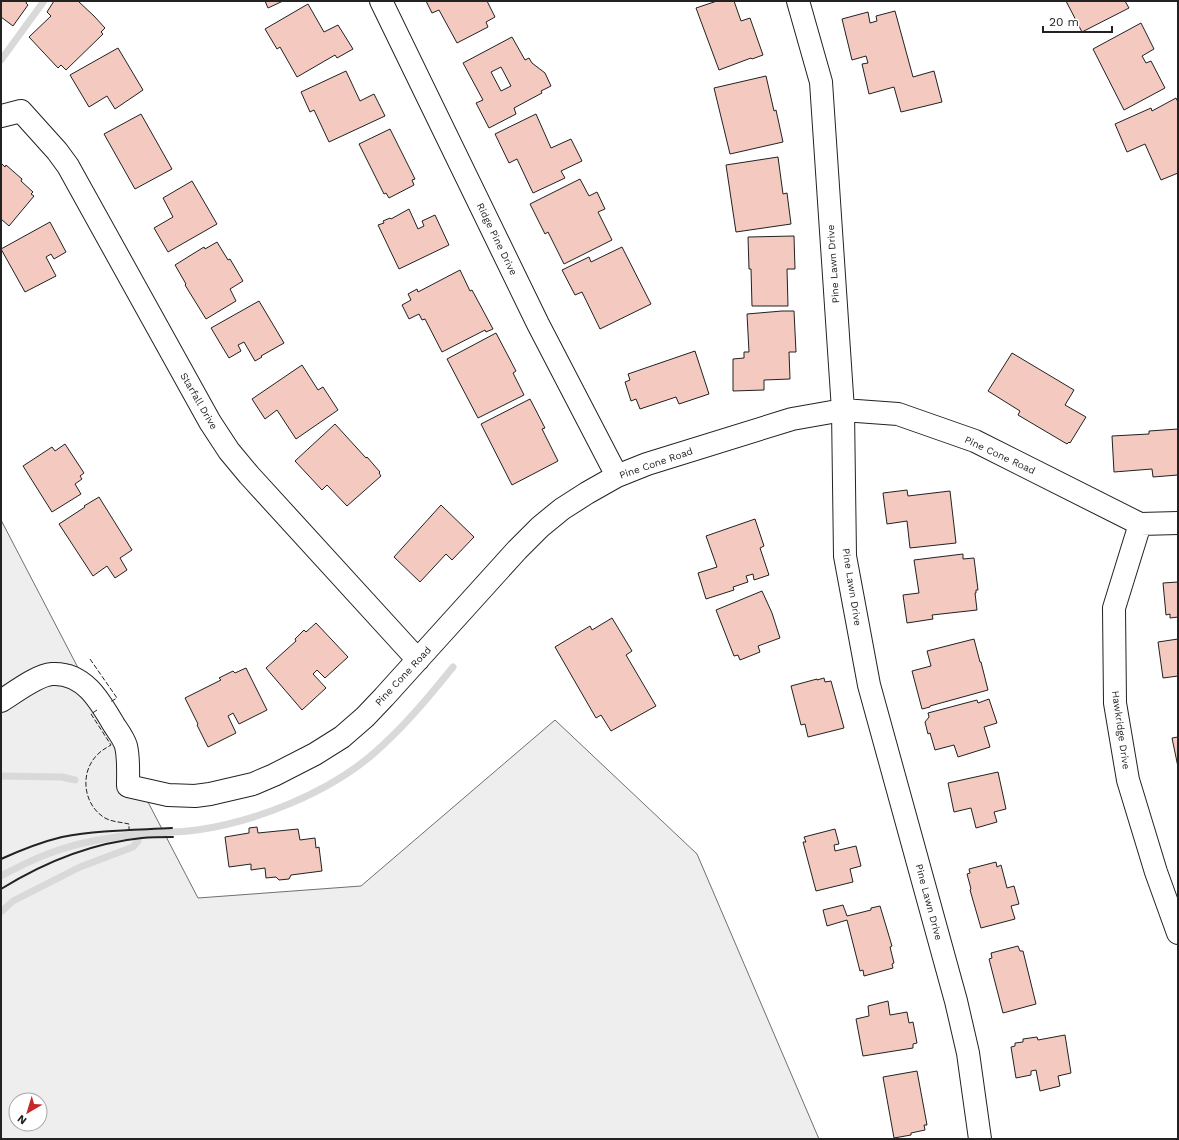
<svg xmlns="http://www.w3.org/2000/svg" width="1179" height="1140" viewBox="0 0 1179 1140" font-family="'Work Sans',sans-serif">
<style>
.green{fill:#eee;stroke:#6f6f6f;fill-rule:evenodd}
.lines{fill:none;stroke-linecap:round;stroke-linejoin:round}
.stream{stroke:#d9d9d9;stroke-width:7}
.building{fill:#f3c9c0;stroke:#222;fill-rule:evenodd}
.minor-casing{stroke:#222;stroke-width:24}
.minor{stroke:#fff;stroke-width:22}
.fence{stroke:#222;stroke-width:1;stroke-dasharray:5 2;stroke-linecap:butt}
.wall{stroke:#222;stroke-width:2}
.labels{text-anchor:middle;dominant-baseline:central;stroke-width:3;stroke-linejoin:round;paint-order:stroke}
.street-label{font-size:10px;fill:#222;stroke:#fff}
</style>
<rect width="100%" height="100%" fill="#fff"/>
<path class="green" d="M1,520l197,378 163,-12 194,-166 142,134 122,285h-818zM16,1100h24v24h-24z"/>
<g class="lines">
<path class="stream" d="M1,60l43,-59
M1,776l61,1 13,3
M1,876c17,-9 34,-18 52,-24 27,-10 55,-14 83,-18 20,-2 41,-1 61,-4 58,-8 131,-37 176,-76 30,-26 55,-56 80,-87
M1,912l12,-11 67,-34 53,-20 5,-6 -1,-7"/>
</g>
<path class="building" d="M1,1h26l-1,2 2,2 -15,21 -12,-9z
M54,1h24l16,15 11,12 -4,4 2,2 -37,36 -5,-5 -3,3 -29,-31 22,-21 -4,-4z
M265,1h18l-15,7z
M426,1h61l8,16 -9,5 2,5 -31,16 -18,-33 -7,3z
M717,1h17l7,20 9,-3 13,37 -11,4 -1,-1 -32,12 -23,-62z
M1066,1h59l4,7 -47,24z
M308,4l16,28 14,-7 15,24 -16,9 -2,-3 -38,22 -17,-30 -3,2 -12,-20z
M895,11l18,66 21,-6 8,31 -41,10 -7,-25 -25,7 -7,-30 6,-1 -2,-7 -14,4 -10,-41 26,-7 2,11 7,-2 -1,-5z
M1141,23l13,26 -12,7 4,7 5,-2 14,27 -41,22 -31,-61z
M512,37l13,23 4,-2 3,5 13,10 6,13 -10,5 1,2 -28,15 2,6 -27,14 -13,-25 7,-3 -20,-37zM501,67l10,19 -10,5 -10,-19z
M118,48l25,42 -28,19 -8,-13 -18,11 -19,-32z
M346,71l14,30 14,-7 11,22 -56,26 -15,-32 -4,2 -9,-20z
M766,76l8,35 2,-1 7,32 -53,12 -16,-66z
M1176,98l2,4v71l-17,7 -16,-36 -18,8 -12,-28 36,-16 1,3z
M141,114l31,55 -37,20 -31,-55z
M536,114l15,34 20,-9 11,22 -21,10 4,7 -32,15 -16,-34 -8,4 -14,-29z
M390,129l25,50 -3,1 2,5 -25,13 -3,-5 -2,1 -25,-50z
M778,157l5,37 4,-1 4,31 -55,8 -10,-67z
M1,163l4,4 1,-2 16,14 -1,2 12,11 -2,2 3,2 -25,30 -8,-7z
M580,179l9,17 8,-4 8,17 -7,3 14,28 -48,24 -16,-32 -3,2 -15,-30z
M192,181l25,43 -49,28 -14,-24 19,-11 -10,-19z
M409,209l9,20 6,-3 -2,-5 13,-6 14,30 -50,24 -21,-44 6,-2 -1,-2 7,-3 1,1z
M50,222l16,30 -12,7 -3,-5 -5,3 10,19 -31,16 -24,-43z
M794,236l1,33h-8l1,37h-36l-1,-37h-2l-1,-32z
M217,242l11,18 2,-1 13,22 -13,8 6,12 -30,18 -21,-34 1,-1 -11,-19 29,-18 1,2z
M622,247l29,57 -51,25 -18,-37 -7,3 -13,-25 27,-13 2,5z
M460,270l10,21 2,-1 21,39 -7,3 -1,-2 -43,22 -17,-33 -3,1 -3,-6 -10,5 -7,-14 9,-5 -3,-6 9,-5 1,3z
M259,301l25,42 -23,13 1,1 -7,4 -11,-19 -6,3 3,6 -12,7 -18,-30z
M782,311h12l2,41h-7l1,27 -26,1v10l-31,1v-32l11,-1v-6h5l-2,-38z
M496,333l20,38 -3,2 11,22 -46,23 -31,-59z
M695,351l14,43 -30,10 -3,-7 -36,12 -4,-10 -5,2 -6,-19 5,-2 -2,-6z
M1012,353l62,37 -9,15 21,12 -16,26 -1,-1 -2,2 -49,-29 2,-4 -32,-20z
M302,365l16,25 5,-3 15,23 -42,29 -19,-29 -12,9 -13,-20z
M530,399l15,29 -3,1 16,32 -46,24 -31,-61z
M335,424l31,34 1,-1 13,15 -1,1 2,3 -34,30 -20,-21 -5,5 -27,-29z
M1178,429v46l-25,2 -1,-8 -38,3 -2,-36 37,-2v-3z
M65,444l19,29 -4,3 2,3 -7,5 6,10 -29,18 -29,-46 29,-19 3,4z
M907,490l1,6 42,-5 6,52 -46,5 -3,-27 -20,3 -4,-31z
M99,497l33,53 -12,8 7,12 -12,8 -8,-12 -14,10 -34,-52 26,-17 -1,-1z
M441,505l33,32 -22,23 -6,-6 -26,28 -26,-25z
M755,519l9,27 -4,2 9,27 -15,5 -1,-6 -7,2 2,6 -15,5 1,3 -28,9 -8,-26 19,-6 -11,-31z
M963,554v5l11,-1 4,32h-2v3h-1l2,17 -45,5 1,4 -26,4 -4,-28 16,-2 -5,-33z
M1178,582v35l-8,1v-4l-4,1 -3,-32z
M762,591l10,22 8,25 -22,8 2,6 -20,8 -2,-5 -4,1 -18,-46z
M612,618l20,33 -6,4 30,51 -45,25 -10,-16 -5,3 -41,-71 35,-21 2,4z
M316,623l32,34 -23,21 -8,-8 -4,4 13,14 -24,22 -36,-42 30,-27 -1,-2 9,-9 2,2z
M974,639l6,23h1l7,28 -58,16v1l-8,2 -10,-38 19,-5 -4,-15z
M1178,639v37l-15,2 -5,-36z
M246,668l21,42 -28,14 -6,-11 -5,3 8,17 -28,14 -11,-22 1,-1 -13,-26 36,-18 -2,-2 14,-7 2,2z
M824,678l1,4 6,-1 13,47 -36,9 -3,-13 -4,1 -10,-39 26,-7v1z
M989,699l8,24 -13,4 6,20 -32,10 -4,-12 -19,5 -5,-17 -2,1 -3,-12 4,-5 -1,-4 49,-13 1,3z
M1178,737v30l-6,-29z
M998,772l8,37 -12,3 3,10 -21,6 -5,-20 -17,4 -6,-29z
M257,827l1,6 40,-4 2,11 15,-2 1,10 3,-1 3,24 -31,4 -2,4 -10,1 -3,-3 -10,1 -1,-10 -14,2v-6l-22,3 -4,-30 24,-4v-5z
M835,829l4,15 -5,1 1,6 21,-5 5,20 -11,3 3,13 -37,9 -13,-49h3l-2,-5z
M996,862l1,5 4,-2 6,23 7,-2 5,18 -8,2 4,13 -34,9 -11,-38 1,-1 -4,-15 3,-1 -1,-4z
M843,905l4,11 24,-6v-2l9,-2 12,40 -2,1 4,16 -2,1 1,4 -29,8 -1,-6 -3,1 -13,-51 -20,6 -4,-16z
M1018,946l2,5h3l13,53 -33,9 -14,-54 3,-1 -1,-5z
M888,1001l2,14 17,-3 2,11 4,-1 4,21 -4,1v4l-50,8 -7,-37 13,-3 -1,-10z
M1065,1035l6,38 -13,3 2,10 -20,5 -4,-21 -5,1v4l-15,3 -5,-31 4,-1v-3l8,-1v-3l14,-2 1,3z
M917,1071l10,54h-3l1,5 -14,3v2l-17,3 -11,-61z"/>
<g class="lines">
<defs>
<path id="minor" d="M381,1l157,323 79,152
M798,1l23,81 22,328 2,146 24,129 87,316 12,52 12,86
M1,116l20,-5 36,40 11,15 142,256 19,29 20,24 169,185
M1140,524l-26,84 1,95 13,77 28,92 22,61
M1,701c13,-8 36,-26 51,-27 32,-2 48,27 62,51 4,6 10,14 12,21 3,12 2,27 2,40l40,9 27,1 15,-2 43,-10 21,-9 41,-21 27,-17 23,-20 19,-20 133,-147 23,-23 22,-18 25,-16 30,-17 30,-12 145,-45 51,-9 55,4 77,27 165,83 38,-1"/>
</defs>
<use href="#minor" class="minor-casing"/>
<use href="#minor" class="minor"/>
<path class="fence" d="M90,659l27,39 -7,4
M97,710l-6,4 20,31c-5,3 -9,5 -13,9 -19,18 -15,51 7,64 7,4 16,4 24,6v6"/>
<path class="wall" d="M1,859c20,-9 40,-17 61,-22 36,-7 74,-7 110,-9
M1,889c42,-26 91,-46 141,-51 10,-1 21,-1 31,-1"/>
</g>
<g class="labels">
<g class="street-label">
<text transform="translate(497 239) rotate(64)">Ridge Pine Drive</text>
<text transform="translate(833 264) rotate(-94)">Pine Lawn Drive</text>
<text transform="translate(199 401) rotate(60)">Starfall Drive</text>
<text transform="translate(1000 455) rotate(25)">Pine Cone Road</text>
<text transform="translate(656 463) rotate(-19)">Pine Cone Road</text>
<text transform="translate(852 587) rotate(81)">Pine Lawn Drive</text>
<text transform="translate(403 676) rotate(-47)">Pine Cone Road</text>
<text transform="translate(1121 730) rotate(82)">Hawkridge Drive</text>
<text transform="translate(929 902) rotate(75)">Pine Lawn Drive</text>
</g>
</g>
<rect width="1179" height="1140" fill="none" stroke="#222222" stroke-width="4"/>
<g transform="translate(28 1112) rotate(218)"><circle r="19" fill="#ffffff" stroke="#a7a7a7"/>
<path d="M0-3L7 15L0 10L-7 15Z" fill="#c62828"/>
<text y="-6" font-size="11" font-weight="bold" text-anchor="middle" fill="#222222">N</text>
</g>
<path d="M1043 26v6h69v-6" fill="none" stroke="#222222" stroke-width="2"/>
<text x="1049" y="26" font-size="12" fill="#222222" stroke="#ffffff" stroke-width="3" paint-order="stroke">20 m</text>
</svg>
